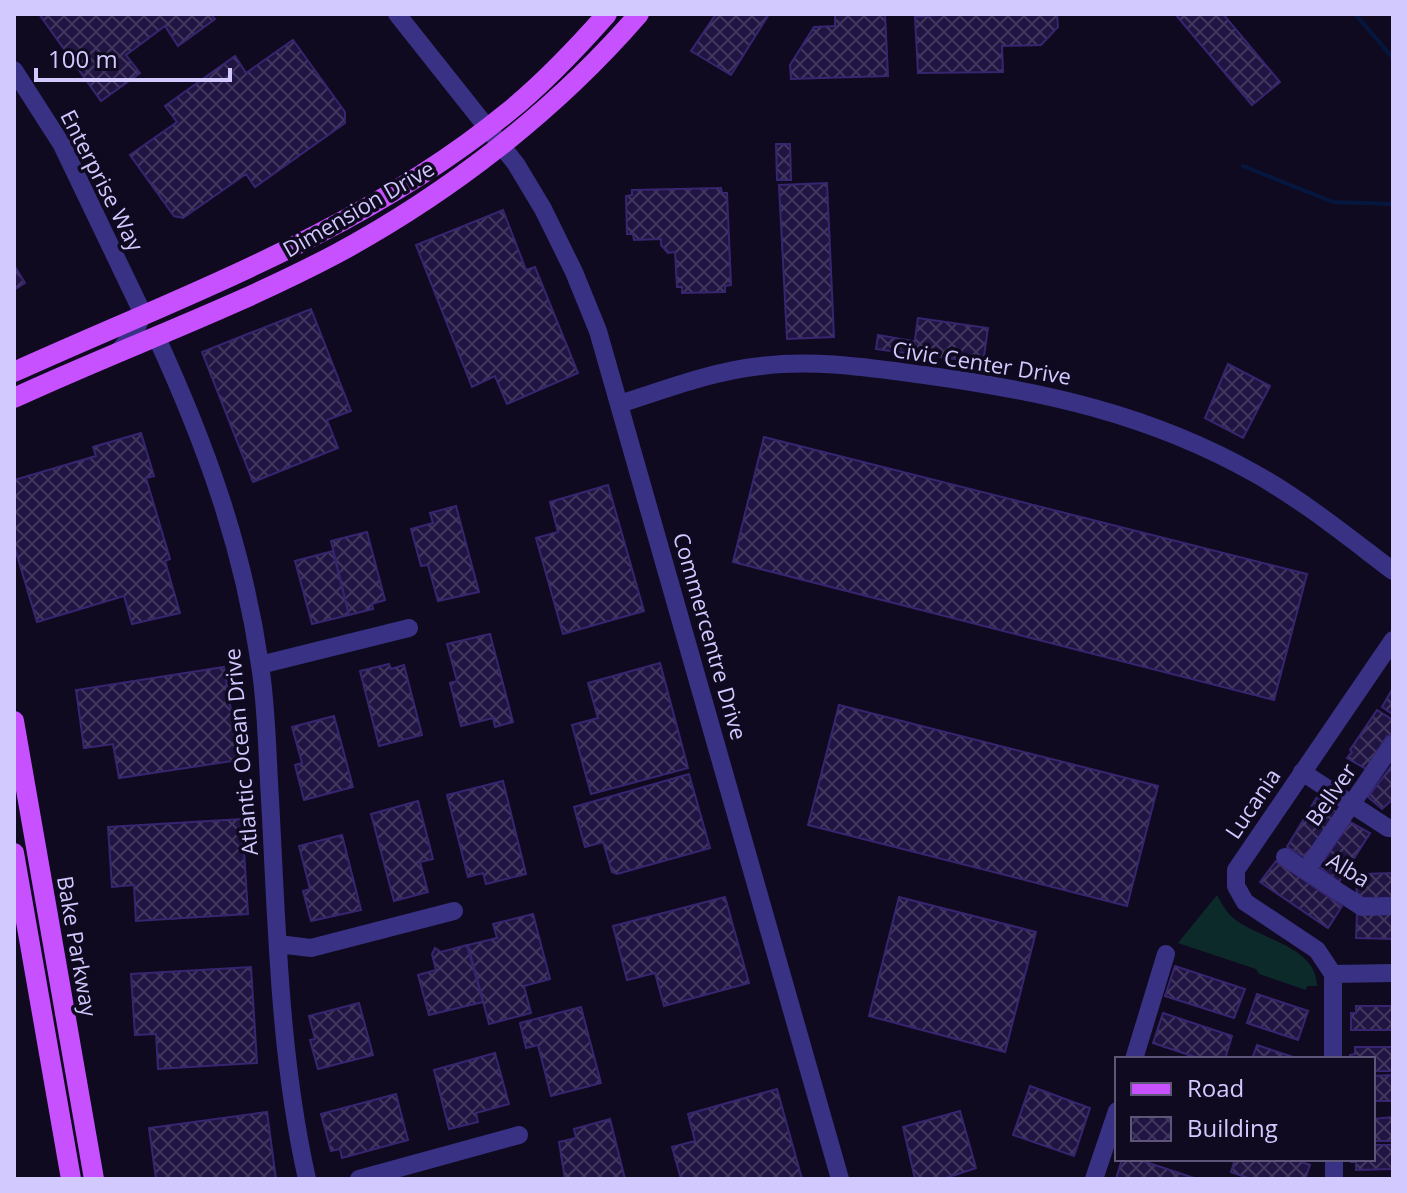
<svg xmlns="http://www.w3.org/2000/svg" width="1407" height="1193" viewBox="0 0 1407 1193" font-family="'Open Sans',sans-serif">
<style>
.park{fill:#0d2a2a}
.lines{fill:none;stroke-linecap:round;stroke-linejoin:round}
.stream{stroke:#05173e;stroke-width:4}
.building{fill:url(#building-cross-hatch);stroke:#382570;stroke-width:2}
.minor{stroke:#393183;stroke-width:18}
.major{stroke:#c750ff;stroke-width:20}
.labels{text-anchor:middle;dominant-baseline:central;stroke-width:7;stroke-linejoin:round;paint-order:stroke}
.street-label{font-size:22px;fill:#d2c9ff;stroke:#0f0a20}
</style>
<defs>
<pattern id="building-cross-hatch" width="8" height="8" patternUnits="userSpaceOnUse" patternTransform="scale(2)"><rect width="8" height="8" fill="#201542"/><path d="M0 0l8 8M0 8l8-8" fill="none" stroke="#40365e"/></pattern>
</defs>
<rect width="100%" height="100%" fill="#0f0a20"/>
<path class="park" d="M1217,895c4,7 8,15 14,21 26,24 85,28 86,70h-10l-1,4 -47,-16 -3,-5 -78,-26z"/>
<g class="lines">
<path class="stream" d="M1355,14l38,44
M1243,166l90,36 60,2"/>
</g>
<path class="building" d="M39,14h172l4,5 -37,27 -13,-20 -39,29 14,18 -39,28z
M716,14h53l-38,61 -40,-24z
M835,14h50l3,62 -97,3 -1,-14 24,-38 21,-1z
M950,14h107l1,13 -17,18 -39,1 1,26 -85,1 -3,-56z
M1175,14h48l57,68 -28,23z
M293,40l52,72v11l-90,64 -9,-13 -63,44 -9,-2 -44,-61 47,-33 -12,-16 70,-50 11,17z
M776,144h14l1,36h-14z
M827,183l7,154 -47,2 -8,-154z
M721,188l1,5h5l4,92 -6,1v6l-43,1v-6h-5l-2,-35 -7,1 -7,-8v-6l-27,1 -1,-6h-6l-1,-38 6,-1v-5z
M503,210l23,60 9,-3 43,106 -71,31 -12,-28 -23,11 -56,-142z
M14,265l11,18 -11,7z
M311,309l40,102 -24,9 11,28 -85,34 -51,-130z
M918,318l70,10 -5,35 -70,-10z
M878,335l35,6 -2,13 -35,-5z
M1228,364l42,22 -27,52 -38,-20z
M141,433l13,43 -8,2 24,81 -5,2 15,52 -48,11 -8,-28 -87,26 -23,-77v-65l82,-24 -3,-9z
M764,437l543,137 -33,126 -541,-138z
M608,485l36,126 -81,23 -27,-96 22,-6 -8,-30z
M456,506l23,86 -41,9 -10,-36 -7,1 -10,-37 22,-6 -3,-10z
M367,532l18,68 -13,4 1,5 -24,6 -18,-74z
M333,551l16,64 -37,9 -17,-63z
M490,634l23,88 -18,5 -2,-9 -32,8 -11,-43 7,-2 -10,-37z
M660,663l28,105 -97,26 -19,-69 26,-7 -10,-35z
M389,664l2,5 13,-4 18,70 -43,11 -19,-75z
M224,667l15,93 -120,18 -6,-34 -29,4 -8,-58z
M1393,688v24l-2,1 -9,-6z
M839,705l319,81 -31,120 -319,-81z
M1377,710l16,10v11l-4,6 -2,-1 -21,33 -19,-11 5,-6 -2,-2z
M334,716l19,71 -49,13 -9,-35 7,-2 -10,-36z
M1393,764v35l-11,10 -14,-12z
M689,774l21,74 -93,26 -5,-2 -9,-30 -18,5 -11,-40z
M503,781l23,93 -40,10 -3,-11 -15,4 -21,-82z
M1317,797l20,16 -31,45 -19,-11z
M418,801l15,58 -13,3 8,30 -34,9 -23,-87z
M242,819l6,95 -112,7 -2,-36 -22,2 -4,-60z
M1350,822l20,11 -31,49 -20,-15z
M342,835l19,75 -50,11 -8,-30 7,-2 -11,-43z
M1276,861l66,45 -14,22 -68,-46z
M1356,873h5v3l3,-2 29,-1v25h-36z
M725,897l24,86 -85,23 -9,-33 -28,7 -14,-54z
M899,897l137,35 -31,120 -136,-36z
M1357,913l36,1v25l-37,-1z
M533,914l17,65 -26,7 7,27 -42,11 -21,-79 29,-7 -4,-14z
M467,945l16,57 -54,13 -11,-40 18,-5 -4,-16 3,-6 6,4z
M1175,966l70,23 -11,29 -69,-22z
M251,967l6,96 -99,6 -2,-35 -21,1 -4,-61z
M1257,994l51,17 -10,29 -51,-17z
M359,1003l14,52 -55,14 -8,-29 5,-1 -6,-23z
M1356,1006h37v24h-42v-17h5z
M581,1007l20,76 -50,13 -13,-51 -12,3 -6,-25z
M1163,1013l69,23 -7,23h-24l-48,-16z
M1257,1045l42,14h-47z
M1355,1047h38v24h-20v-12h-23v-4l5,-1z
M495,1053l14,51 -33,9 2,9 -29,7 -15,-59z
M1393,1075l-1,26h-19v-25z
M1030,1086l60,22 -16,48 -61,-21z
M777,1089l25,90h-121l-9,-32 23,-6 -7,-27z
M396,1094l12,46 -66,18 -2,-9 -9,2 -10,-37z
M960,1111l16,57 -33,11h-28l-12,-52z
M267,1112l9,67h-120l-7,-51z
M1373,1116v3l20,-2v24h-20z
M610,1119l15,60h-60l-6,-37 17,-4 -2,-9z
M1373,1145h20v24l-37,1v-8h-5v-3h22z
M1122,1159h15l60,20h-81z
M1235,1159h57l18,6 -5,14h-54l-20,-7z"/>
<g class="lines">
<path class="minor" d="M397,14l119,150 27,45 31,63 24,59 242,848
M14,70l48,75 81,169 -9,19 -16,19
M156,336c50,109 87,211 104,329 7,44 7,89 10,134 7,127 9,255 37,380
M620,404c46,-15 93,-33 141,-38 55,-7 109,2 163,9 118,16 225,39 330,98 50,28 94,64 139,98
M260,665l149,-37
M1302,772l86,56h5
M1285,857l77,50 31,-1
M1306,870l87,-126
M278,944l33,4 143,-37
M1333,974l-16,-24 -72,-48 -9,-16v-16l157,-230
M1333,974v85
M1333,974l60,-1
M1134,1059l32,-105
M1334,1159v20
M359,1179l160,-44
M1094,1179l23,-68"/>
<path class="major" d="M14,372c168,-76 349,-141 494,-260 36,-29 68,-63 99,-98
M14,398c106,-49 218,-89 322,-144 113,-61 219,-143 303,-240
M14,721l80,458
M14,853l57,326"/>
</g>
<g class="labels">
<g class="street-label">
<text transform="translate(103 180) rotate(63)">Enterprise Way</text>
<text transform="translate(358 208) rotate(-30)">Dimension Drive</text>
<text transform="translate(982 362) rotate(9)">Civic Center Drive</text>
<text transform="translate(711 636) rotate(74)">Commercentre Drive</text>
<text transform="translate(240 752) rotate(-95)">Atlantic Ocean Drive</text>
<text transform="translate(1330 794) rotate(-55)">Bellver</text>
<text transform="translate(1252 803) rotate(-56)">Lucania</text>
<text transform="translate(1349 869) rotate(31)">Alba</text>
<text transform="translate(78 946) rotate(80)">Bake Parkway</text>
</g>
</g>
<rect width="1407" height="1193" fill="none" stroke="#d2c9ff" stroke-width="32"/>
<rect x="1115" y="1057" width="260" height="104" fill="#0f0a20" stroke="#5d5679" stroke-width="2"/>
<rect x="1131" y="1083" width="40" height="12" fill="#c750ff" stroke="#5d5679" stroke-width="2"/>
<text x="1187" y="1097" font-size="24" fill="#d2c9ff">Road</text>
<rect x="1131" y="1117" width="40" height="24" fill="url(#building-cross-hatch)" stroke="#5d5679" stroke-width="2"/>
<text x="1187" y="1137" font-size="24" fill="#d2c9ff">Building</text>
<path d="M36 68v12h194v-12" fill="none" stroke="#d2c9ff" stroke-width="4"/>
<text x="48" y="68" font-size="24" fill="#d2c9ff" stroke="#0f0a20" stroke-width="6" paint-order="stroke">100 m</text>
</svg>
